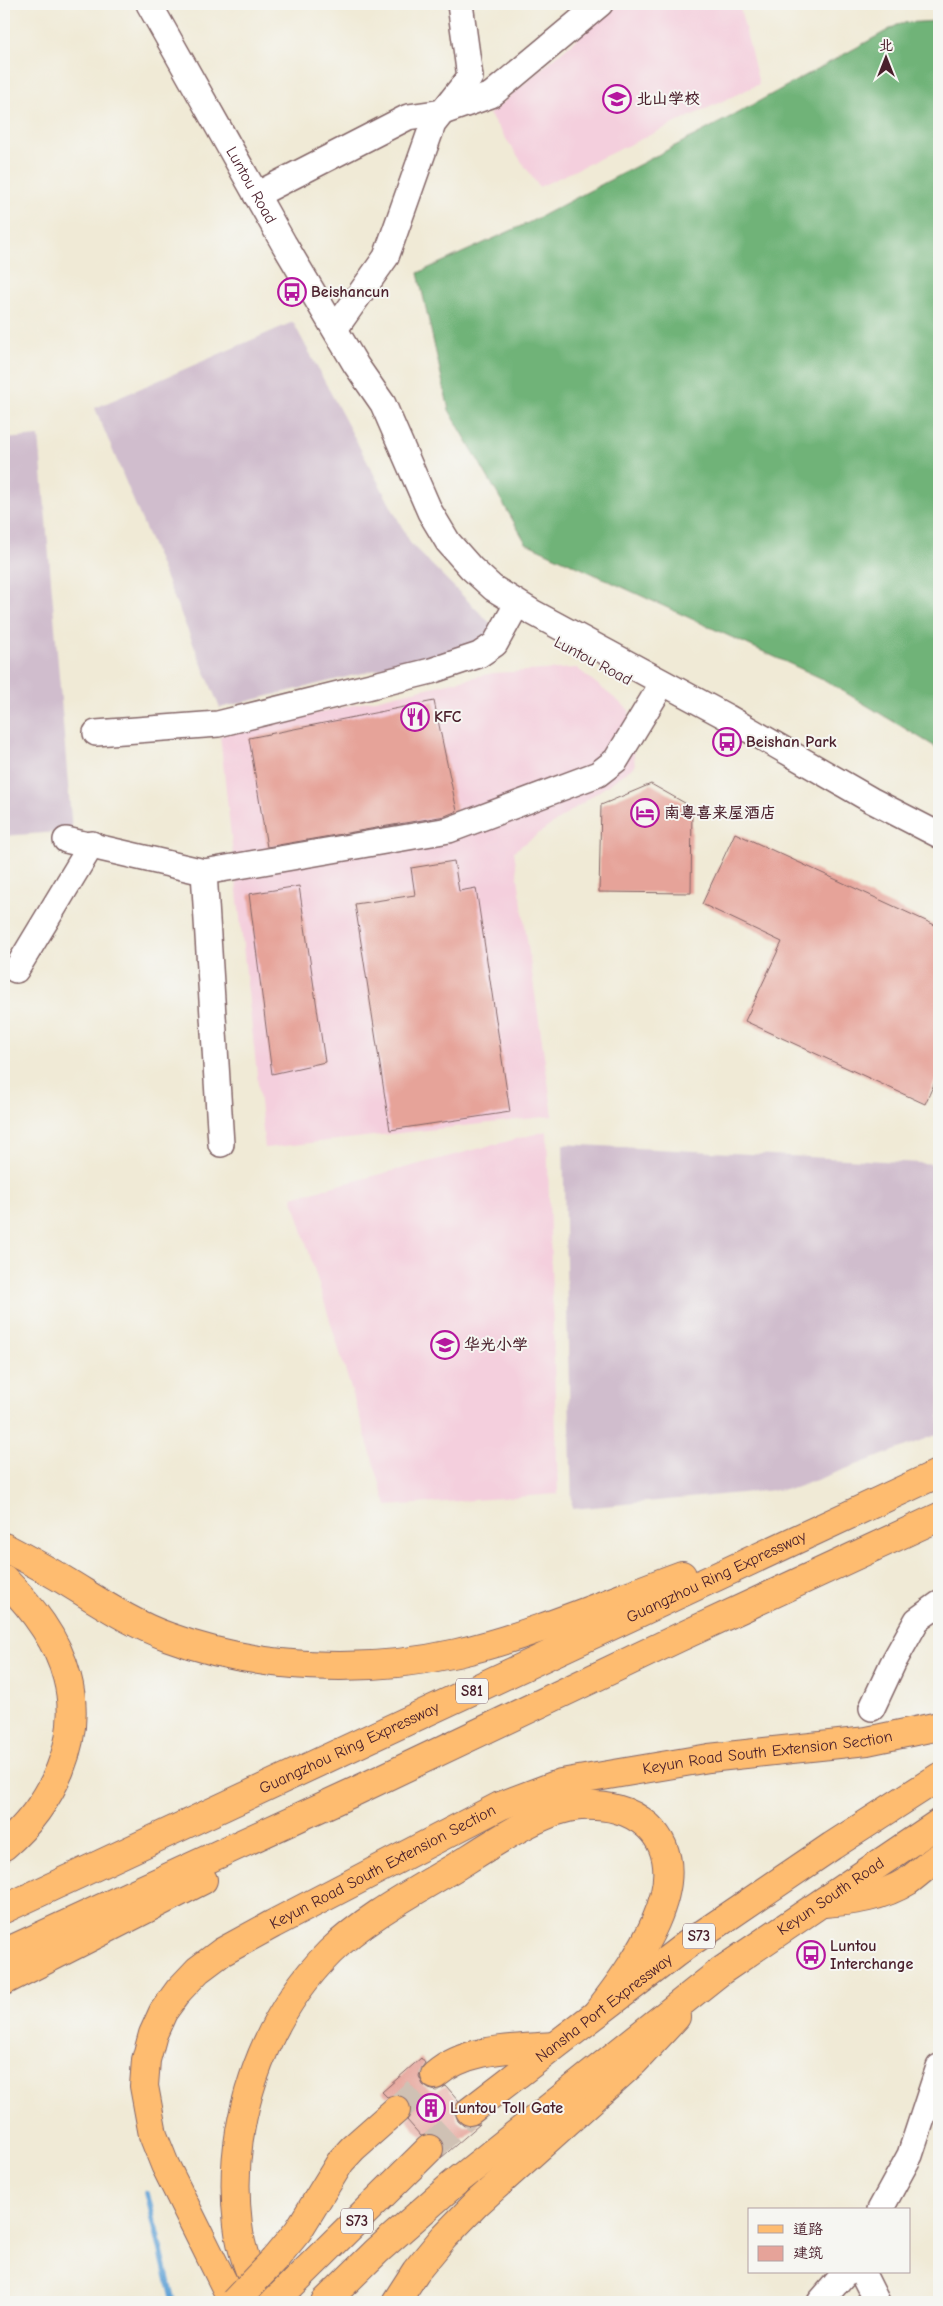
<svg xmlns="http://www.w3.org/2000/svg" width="943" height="2306" viewBox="0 0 943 2306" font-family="'Comic Neue','LXGW WenKai TC',sans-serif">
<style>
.built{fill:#f4cfdd}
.industrial{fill:#d0bdcd}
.forest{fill:#70b378;stroke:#5d6952}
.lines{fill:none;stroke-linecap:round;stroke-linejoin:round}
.stream{stroke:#64a4d7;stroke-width:5.5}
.building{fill:#e6a399}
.highway-tunnel{stroke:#cfc1b4;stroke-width:28;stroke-dasharray:28 14;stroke-linecap:butt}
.minor-casing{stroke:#846667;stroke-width:28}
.major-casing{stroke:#846667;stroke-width:30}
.highway-casing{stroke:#846667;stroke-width:30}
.minor{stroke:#fff;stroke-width:25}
.major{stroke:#febc70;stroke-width:28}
.highway{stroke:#febc70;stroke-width:28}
.highway-bridge-casing{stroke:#846667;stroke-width:30;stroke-linecap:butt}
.highway-bridge{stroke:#febc70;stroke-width:28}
.labels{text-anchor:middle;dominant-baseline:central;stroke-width:4;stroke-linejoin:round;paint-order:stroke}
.shield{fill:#f6f6f2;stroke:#7e6067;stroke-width:1}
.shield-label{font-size:15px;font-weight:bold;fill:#4a1f2b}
.poi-label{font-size:16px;font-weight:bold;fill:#4a1f2b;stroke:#f6f6f2;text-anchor:start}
.street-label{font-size:16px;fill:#4a1f2b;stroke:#f6f6f2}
</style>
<rect width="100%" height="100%" fill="#f6f6f2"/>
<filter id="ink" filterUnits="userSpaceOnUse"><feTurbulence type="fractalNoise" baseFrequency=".02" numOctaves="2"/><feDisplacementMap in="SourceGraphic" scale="10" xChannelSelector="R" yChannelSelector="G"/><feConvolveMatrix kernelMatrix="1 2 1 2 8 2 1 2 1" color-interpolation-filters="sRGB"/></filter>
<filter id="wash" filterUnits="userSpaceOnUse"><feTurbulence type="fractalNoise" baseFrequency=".0096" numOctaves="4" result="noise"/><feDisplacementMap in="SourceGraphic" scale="20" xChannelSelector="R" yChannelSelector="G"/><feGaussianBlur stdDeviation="1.12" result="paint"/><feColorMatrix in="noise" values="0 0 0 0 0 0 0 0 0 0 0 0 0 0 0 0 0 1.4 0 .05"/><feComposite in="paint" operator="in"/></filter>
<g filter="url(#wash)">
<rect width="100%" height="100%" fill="#f0ead6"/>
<path class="built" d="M617,4h122l20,80 -220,103 -50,-73z
M577,668l52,42 6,56 -121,85 39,265 -288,32 -45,-413 273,-62z
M547,1131l11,363 -171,12 -95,-309z"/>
<path class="industrial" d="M293,322l118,222 84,84 -21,18 -254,62 -125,-300z
M39,436l33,395 -68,5v-397z
M563,1144l376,20v270l-144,54 -223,21z"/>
<path class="forest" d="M939,21v728l-116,-70 -297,-136 -77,-133 -31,-137 112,-51 204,-107 167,-92z"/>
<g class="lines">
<path class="stream" d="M147,2193l26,109"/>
</g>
<g id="blocks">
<path class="building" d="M434,701l23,110 -12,5 -178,31 -18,-109z
M651,784l41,23 -1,86 -92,-1 2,-87z
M735,833l204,94v146l-14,31 -180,-83 37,-79 -80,-38z
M454,861l5,30 17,-3 34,224 -120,18 -35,-226 60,-9 -4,-27z
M299,886l26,176 -53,12 -23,-180z
M421,2058l4,5 -4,6 -2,7 4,9 6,4 7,2 10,-5 13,15 -4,12 3,8 6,5 16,-2 -39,34 3,-5v-7l-4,-8 -7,-4 -12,2 -14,-16 4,-6v-7l-3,-7 -8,-5h-7l-6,2 -5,-5z"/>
</g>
</g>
<g filter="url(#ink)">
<use href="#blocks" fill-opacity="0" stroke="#846667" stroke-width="1"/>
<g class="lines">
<path class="highway-tunnel" d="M396,2110l39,-35
M429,2149l41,-38"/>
<defs>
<g id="minor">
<path id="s1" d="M149,4l135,240 72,121 27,39 47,108 18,30 23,26 22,20 39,24 195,105 144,83 68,35"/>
<path d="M256,195l152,-78 35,-5 48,-17 109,-91"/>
<path d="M335,329l51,-72 47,-133 37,-47 -10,-73"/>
<path d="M96,733l122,-9 213,-53 48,-16 16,-11 16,-29"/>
<path d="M66,840l138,32 245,-42 149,-56 18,-14 40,-66"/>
<path d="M204,872l17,272"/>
<path d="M16,970l76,-126"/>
<path d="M872,1708l21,-45 24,-43 22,-16"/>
<path d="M880,2210l30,-55 29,-88"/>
<path d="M862,2272l15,30"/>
<path d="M820,2302l26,-30"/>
</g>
<g id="major">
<path id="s2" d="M233,2302l-68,-137 -12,-30 -9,-49 2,-26 7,-26 10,-22 16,-22 19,-20 24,-18 51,-28 227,-118 61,-23 148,-25 158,-17 72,-15"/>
<path d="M396,2302l20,-31 28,-34 33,-34 158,-142 41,-44"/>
</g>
<g id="highway">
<path d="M4,1547c21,11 42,22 63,35 33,20 65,42 102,55 89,33 196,37 288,16 77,-18 151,-51 225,-78"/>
<path d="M4,1579c27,27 53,59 63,98 17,63 -15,128 -63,169"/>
<path d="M824,1903c30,-2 58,-6 84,-22 11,-8 20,-17 31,-24"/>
<path id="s3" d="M4,1909l935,-436"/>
<path d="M4,1953l352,-162 322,-153 261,-121"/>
<path d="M4,1981l199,-101"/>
<path d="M435,2075c32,-28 79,-26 119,-29"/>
<path id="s4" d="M470,2111l215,-165 147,-100 107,-69"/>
<path d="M274,2260l24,-29 43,-70 12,-13 43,-38"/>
<path d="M263,2302c-11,-25 -22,-49 -25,-77 -12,-97 22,-203 92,-273 36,-35 84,-60 127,-86 32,-20 87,-58 124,-60 26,-1 48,3 67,20 54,51 -18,144 -51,187"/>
<path d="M274,2302l155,-153"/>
<path id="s5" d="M325,2302l52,-51 74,-65 270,-215 218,-148"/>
</g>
</defs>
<use href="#minor" class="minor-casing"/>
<use href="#major" class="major-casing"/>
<use href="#highway" class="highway-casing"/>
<use href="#minor" class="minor"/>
<use href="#major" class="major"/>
<use href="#highway" class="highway"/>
<defs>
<path id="highway-bridge" d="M234,2302l40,-42"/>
</defs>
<use href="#highway-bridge" class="highway-bridge-casing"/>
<use href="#highway-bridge" class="highway-bridge"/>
</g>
</g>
<defs>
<symbol id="school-ring" viewBox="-11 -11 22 22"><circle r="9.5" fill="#f6f6f2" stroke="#b5179e" stroke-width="1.5"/><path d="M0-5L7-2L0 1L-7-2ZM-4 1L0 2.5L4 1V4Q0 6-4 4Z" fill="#b5179e"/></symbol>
<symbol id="bus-ring" viewBox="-11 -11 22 22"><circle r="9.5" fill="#f6f6f2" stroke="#b5179e" stroke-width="1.5"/><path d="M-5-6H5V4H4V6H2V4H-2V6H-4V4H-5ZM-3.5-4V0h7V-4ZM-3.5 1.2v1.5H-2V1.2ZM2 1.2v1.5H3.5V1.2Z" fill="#b5179e"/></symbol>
<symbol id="restaurant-ring" viewBox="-11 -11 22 22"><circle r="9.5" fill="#f6f6f2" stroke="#b5179e" stroke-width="1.5"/><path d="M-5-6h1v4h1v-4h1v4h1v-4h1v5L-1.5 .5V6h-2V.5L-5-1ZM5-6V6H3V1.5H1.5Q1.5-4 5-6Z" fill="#b5179e"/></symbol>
<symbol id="hotel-ring" viewBox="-11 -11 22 22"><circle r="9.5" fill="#f6f6f2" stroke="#b5179e" stroke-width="1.5"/><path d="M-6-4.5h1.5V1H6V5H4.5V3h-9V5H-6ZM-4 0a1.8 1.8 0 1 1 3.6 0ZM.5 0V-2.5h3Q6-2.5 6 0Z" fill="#b5179e"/></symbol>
<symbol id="building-ring" viewBox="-11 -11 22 22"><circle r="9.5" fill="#f6f6f2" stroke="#b5179e" stroke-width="1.5"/><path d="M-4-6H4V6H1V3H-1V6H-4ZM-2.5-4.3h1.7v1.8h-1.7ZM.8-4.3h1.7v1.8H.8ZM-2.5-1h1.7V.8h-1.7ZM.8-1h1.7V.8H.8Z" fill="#b5179e"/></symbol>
</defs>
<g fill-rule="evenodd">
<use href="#school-ring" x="601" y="83" width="32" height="32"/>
<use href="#bus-ring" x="276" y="276" width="32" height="32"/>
<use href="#restaurant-ring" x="399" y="701" width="32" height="32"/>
<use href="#bus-ring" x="711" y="726" width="32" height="32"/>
<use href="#hotel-ring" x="629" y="797" width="32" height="32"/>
<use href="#school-ring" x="429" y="1329" width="32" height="32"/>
<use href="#bus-ring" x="795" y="1939" width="32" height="32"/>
<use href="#building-ring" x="415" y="2092" width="32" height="32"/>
</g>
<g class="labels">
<g class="shield">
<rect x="456" y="1678.5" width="32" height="25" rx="4"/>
<rect x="683" y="1923.5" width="32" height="25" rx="4"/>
<rect x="341" y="2208.5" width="32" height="25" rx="4"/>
</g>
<g class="shield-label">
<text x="472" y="1691">S81</text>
<text x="699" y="1936">S73</text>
<text x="357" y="2221">S73</text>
</g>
<g class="poi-label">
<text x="636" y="99">北山学校</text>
<text x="311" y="292">Beishancun</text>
<text x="434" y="717">KFC</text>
<text x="746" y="742">Beishan Park</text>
<text x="664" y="813">南粤喜来屋酒店</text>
<text x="464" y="1345">华光小学</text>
<text x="830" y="1946">Luntou<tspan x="830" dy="18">Interchange</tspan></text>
<text x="450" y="2108">Luntou Toll Gate</text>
</g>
<g class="street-label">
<text stroke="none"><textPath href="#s1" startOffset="208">Luntou Road</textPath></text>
<text transform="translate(593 661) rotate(28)">Luntou Road</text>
<text stroke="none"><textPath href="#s3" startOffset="786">Guangzhou Ring Expressway</textPath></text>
<text stroke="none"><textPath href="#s3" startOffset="381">Guangzhou Ring Expressway</textPath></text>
<text stroke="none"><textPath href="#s2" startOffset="985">Keyun Road South Extension Section</textPath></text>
<text stroke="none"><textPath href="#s2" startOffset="579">Keyun Road South Extension Section</textPath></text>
<text stroke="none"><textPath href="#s5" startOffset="649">Keyun South Road</textPath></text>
<text stroke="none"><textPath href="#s4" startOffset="169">Nansha Port Expressway</textPath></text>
</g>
</g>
<rect width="943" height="2306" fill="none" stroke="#f6f6f2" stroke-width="20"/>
<rect x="748" y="2208" width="162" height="65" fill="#f6f6f2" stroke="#b1a0a2"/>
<rect x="758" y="2225" width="25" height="8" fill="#febc70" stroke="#b1a0a2"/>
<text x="793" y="2234" font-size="15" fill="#4a1f2b">道路</text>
<rect x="758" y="2246" width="25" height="15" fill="#e6a399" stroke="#b1a0a2"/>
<text x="793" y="2258" font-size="15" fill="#4a1f2b">建筑</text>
<g transform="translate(886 58)" stroke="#f6f6f2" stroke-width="4" paint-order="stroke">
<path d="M0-4L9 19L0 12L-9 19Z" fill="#4a1f2b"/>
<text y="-8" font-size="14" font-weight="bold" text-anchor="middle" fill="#4a1f2b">北</text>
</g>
</svg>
